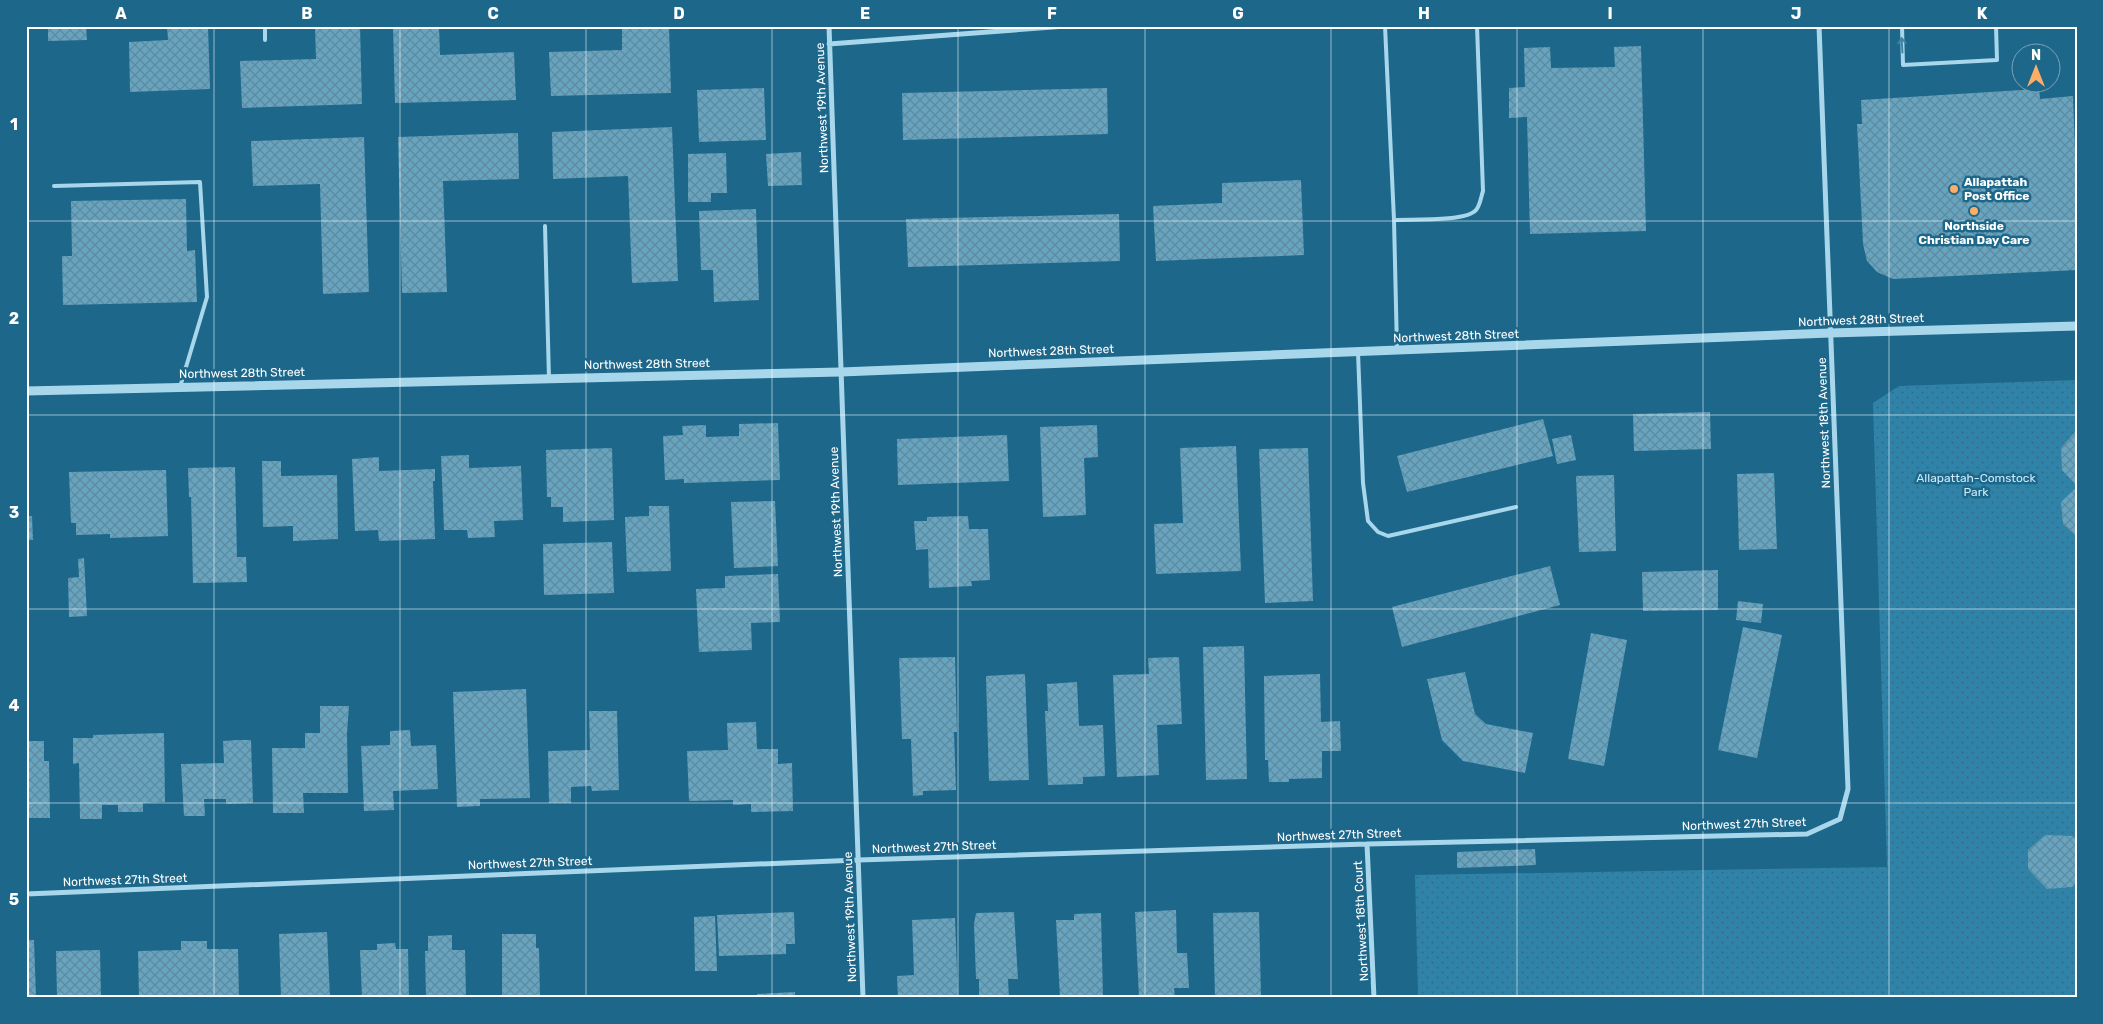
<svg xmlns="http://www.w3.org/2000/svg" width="2103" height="1024" viewBox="0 0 2103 1024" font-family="Rubik,sans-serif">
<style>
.park{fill:url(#park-dots)}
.building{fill:url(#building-cross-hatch)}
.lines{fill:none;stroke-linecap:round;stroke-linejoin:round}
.service{stroke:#a8d7ec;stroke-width:4}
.minor{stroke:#a8d7ec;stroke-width:5}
.tertiary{stroke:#a8d7ec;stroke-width:9}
.oneway{stroke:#4083a2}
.grid{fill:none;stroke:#fff;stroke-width:1;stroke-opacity:0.55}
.poi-dot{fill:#fcad66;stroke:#1d678a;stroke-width:2}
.labels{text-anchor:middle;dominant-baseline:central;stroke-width:5;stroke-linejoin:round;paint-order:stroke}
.street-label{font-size:12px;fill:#fff;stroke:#1d678a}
.poi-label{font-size:12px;font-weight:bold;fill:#fff;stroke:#1d678a;text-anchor:start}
.park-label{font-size:12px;fill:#cdebf9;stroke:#1d678a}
.neatline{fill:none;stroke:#fff;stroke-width:2}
.grid-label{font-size:16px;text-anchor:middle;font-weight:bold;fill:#fff}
</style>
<defs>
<pattern id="park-dots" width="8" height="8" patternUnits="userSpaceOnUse" patternTransform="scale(1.25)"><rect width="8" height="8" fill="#3083a8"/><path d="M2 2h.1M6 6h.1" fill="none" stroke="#3d6a7f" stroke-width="1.8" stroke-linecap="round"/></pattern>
<pattern id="building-cross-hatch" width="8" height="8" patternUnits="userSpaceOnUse" patternTransform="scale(1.25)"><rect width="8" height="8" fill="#67a4c0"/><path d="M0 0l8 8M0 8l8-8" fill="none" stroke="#5f8a9d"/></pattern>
</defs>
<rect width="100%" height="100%" fill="#1d678a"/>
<path class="park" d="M2077,380v618h-659l-3,-123 472,-8 -14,-464 26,-17z"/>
<path class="building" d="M48,26h38l1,14 -39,1z
M167,26h41l2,63 -80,3 -1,-50 39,-2z
M315,26h45l2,78 -120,4 -2,-47 76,-2z
M393,26h46l1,29 74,-3 2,48 -121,3z
M622,26h47l2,67 -120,3 -2,-44 73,-2z
M1641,46l5,185 -116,3 -3,-117 -18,1v-30l16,-1 -1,-39 26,-1 1,21 64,-1 -1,-20z
M764,88l2,52 -67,2 -2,-52z
M1107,88l1,46 -205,6 -1,-47z
M2039,89l1,10 33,-3 4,105v69l-184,9 -16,-7 -10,-11 -4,-17 -6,-120h5l-1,-24z
M672,127l6,154 -46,2 -4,-107 -75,3 -1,-47z
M518,133l1,46 -76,2 4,111 -45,1 -4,-156z
M364,137l5,155 -46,2 -3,-110 -67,2 -2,-45z
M801,152l1,33 -34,1 -2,-32z
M726,153l1,40h-16v9h-23v-48z
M1301,180l3,75 -148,6 -3,-55 69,-3v-20z
M186,199l1,52 8,-1 2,52 -134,3 -1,-49h10l-1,-55z
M756,209l3,91 -45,2 -1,-32h-12l-2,-59z
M1119,214l1,47 -212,6 -2,-48z
M1710,412l1,37 -77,2 -1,-37z
M1543,419l10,37 -146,36 -10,-36z
M778,423l2,57 -96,3v-4l-19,1 -2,-44 20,-1 -1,-9 24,-1v12l33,-1v-12z
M1097,425l1,32 -14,1 2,57 -43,2 -3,-90z
M2075,432h2v54l-15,-16 -1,-22z
M1007,435l2,46 -111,4 -1,-46z
M1571,435l5,25 -19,4 -5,-25z
M1236,446l5,125 -85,3 -2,-50 29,-1 -3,-75z
M612,448l2,72 -51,2v-15h-12v-10h-4l-1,-47z
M1308,448l5,153 -48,2 -6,-154z
M469,455v13l52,-2 2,54 -29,1 1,16 -27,1 -1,-8h-23l-3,-74z
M379,457v14l56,-2v12h-2l2,58 -56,2 -1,-11 -23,1 -3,-72z
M262,461h19v15l56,-1 1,64 -45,2v-15l-30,1z
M235,467l2,90h9l1,25 -54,1 -2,-86h-2l-1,-29z
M166,470l2,66 -58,2v-4l-34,1v-12h-5l-2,-51z
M1774,473l3,76 -38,1 -2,-76z
M1614,475l2,76 -37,1 -3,-76z
M2077,487v50l-14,-13 -2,-22z
M775,501l3,65 -44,2 -3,-66z
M649,506h20l2,65 -44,1 -2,-55 24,-1z
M32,516l1,24h-7v-23z
M968,516l1,13h19l2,51 -19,1 1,5 -43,2 -1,-39 -12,1 -2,-29h13v-4z
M612,542l2,51 -70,2 -1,-51z
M84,558l3,58 -18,1 -1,-39 11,-1 -1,-18z
M1550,566l10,39 -158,42 -10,-40z
M1718,570v40l-75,1 -1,-39z
M778,574l2,48 -29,1 1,27 -53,2 -3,-63 29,-1v-12z
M1738,601l25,3 -2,19 -25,-3z
M1743,627l39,8 -25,123 -39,-8z
M1591,633l36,7 -23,126 -36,-7z
M1244,646l3,133 -41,1 -3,-133z
M955,657l2,75h-3l2,58 -33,1v4l-10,1 -2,-57h-9l-3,-81z
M1179,657l3,67 -25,1 2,50 -42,2 -4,-102 36,-1 -1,-16z
M1465,672l10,42 11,10 47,9 -8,40 -62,-12 -21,-21 -15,-61z
M1025,674l4,106 -40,1 -3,-105z
M1320,674l1,48 19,-1 1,30h-19v27l-33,1v3h-20l-1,-22h-3l-1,-84z
M1077,682l2,44 24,-1 2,51 -22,1v7l-35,1 -3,-74h3l-1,-27z
M526,689l4,109 -50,1v7l-23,1 -4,-115z
M320,706h29l-2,27 1,60h-45l1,20h-31l-1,-65h33v-15h15z
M589,711h28l2,79 -27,1 -1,-5 -20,1v16h-22l-1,-52 42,-1z
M756,722l1,27h21v15l14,-1 1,48 -42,1v-8l-18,1v-5l-44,1 -2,-50 41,-1 -1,-27z
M410,730l1,16 25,-1 2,44 -45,2 1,19 -30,1 -3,-65 29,-1v-14z
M164,733l1,69 -22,1v9h-25v-7h-16v14h-22l-1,-56 -6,1v-26h20v-3z
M237,740h14l2,63 -27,1v-5h-22l1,17h-21l-3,-52 43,-1 -1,-22z
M26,741h18v20h5l1,57h-24z
M2045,835l27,1 5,4v42l-5,5 -25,2 -19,-20v-19z
M1535,849l1,16 -79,3v-16z
M1176,910l1,43h10l2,35h-15l1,10h-36l-4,-86z
M794,912l1,32h-9v10l-67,2 -2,-41z
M1014,912l4,67h-10l1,19h-30v-19h-3l-2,-55 2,-11z
M1259,912l2,86h-46l-2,-85z
M1101,913l2,85h-43l-4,-78h18v-6z
M715,916l2,55h-22l-1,-54z
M955,918l3,80h-60l-1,-22 17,-1 -2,-55z
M327,932l3,66h-49l-2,-64z
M502,934h34v14h3l1,50h-38z
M452,935v15h13l1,48h-40l-1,-47h3v-15z
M26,940h8l2,58h-10z
M181,941h26v8h31l1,49h-100l-1,-47 43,-1z
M395,943l1,6h12l1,49h-47l-2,-48h17v-6z
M100,950l1,48h-44l-1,-47z
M795,992v6h-38v-4z"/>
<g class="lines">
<path class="service" d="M265,26v14
M1385,26l9,194 3,129
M1902,26l1,39 94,-5 -1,-34
M54,186l146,-4 7,115 -27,90
M1394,220c17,-1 72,2 82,-10 4,-4 5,-13 7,-19l-6,-165
M545,226l4,153
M1358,352l5,131 5,38 10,11 10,4 128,-29"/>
<path class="minor" d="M829,26l34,972
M829,44l237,-18
M1367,844l7,154
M26,894l832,-34 509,-16 440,-10 33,-15 8,-30 -29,-763"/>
<path class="tertiary" d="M26,391l815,-19 989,-39 247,-7"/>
</g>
<defs><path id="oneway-shaft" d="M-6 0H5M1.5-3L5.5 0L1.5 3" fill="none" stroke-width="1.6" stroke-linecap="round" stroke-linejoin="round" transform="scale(1.25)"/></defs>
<use class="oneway" href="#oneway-shaft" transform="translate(1902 45) rotate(-93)"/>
<path class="grid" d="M214,26v972M400,26v972M586,26v972M772,26v972M958,26v972M1145,26v972M1331,26v972M1517,26v972M1703,26v972M1889,26v972M26,221h2051M26,415h2051M26,609h2051M26,803h2051"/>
<g class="poi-dot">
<circle cx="1954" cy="189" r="5"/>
<circle cx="1974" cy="211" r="5"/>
</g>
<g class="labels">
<g class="street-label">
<text transform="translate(822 108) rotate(-92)">Northwest 19th Avenue</text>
<text transform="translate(1861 320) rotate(-2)">Northwest 28th Street</text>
<text transform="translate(1456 336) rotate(-2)">Northwest 28th Street</text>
<text transform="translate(1051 351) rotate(-2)">Northwest 28th Street</text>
<text transform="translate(647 364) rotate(-1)">Northwest 28th Street</text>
<text transform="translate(242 373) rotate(-1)">Northwest 28th Street</text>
<text transform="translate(1824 423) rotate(-92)">Northwest 18th Avenue</text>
<text transform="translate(836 512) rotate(-92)">Northwest 19th Avenue</text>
<text transform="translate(1744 824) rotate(-2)">Northwest 27th Street</text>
<text transform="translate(1339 835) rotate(-2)">Northwest 27th Street</text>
<text transform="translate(934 847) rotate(-2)">Northwest 27th Street</text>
<text transform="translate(530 863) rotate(-2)">Northwest 27th Street</text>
<text transform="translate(125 880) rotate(-2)">Northwest 27th Street</text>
<text transform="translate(850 917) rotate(-92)">Northwest 19th Avenue</text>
<text transform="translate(1361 921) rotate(-93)">Northwest 18th Court</text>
</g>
<g class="poi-label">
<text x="1964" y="182">Allapattah<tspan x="1964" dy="14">Post Office</tspan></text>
<text x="1974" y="226" text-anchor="middle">Northside<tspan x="1974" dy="14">Christian Day Care</tspan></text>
</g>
<g class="park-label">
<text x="1976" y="478">Allapattah-Comstock<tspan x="1976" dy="14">Park</tspan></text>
</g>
</g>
<rect width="2103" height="1024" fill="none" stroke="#1d678a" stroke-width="55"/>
<g transform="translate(2036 68)"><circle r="24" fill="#1d678a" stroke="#77a4b9"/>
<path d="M0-4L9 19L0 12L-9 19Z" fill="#fcad66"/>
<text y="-8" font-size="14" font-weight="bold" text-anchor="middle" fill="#ffffff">N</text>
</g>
<rect x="28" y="28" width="2048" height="968" class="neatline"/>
<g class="grid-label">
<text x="121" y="19">A</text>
<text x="307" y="19">B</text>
<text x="493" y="19">C</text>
<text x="679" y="19">D</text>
<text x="865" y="19">E</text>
<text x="1052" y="19">F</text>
<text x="1238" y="19">G</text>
<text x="1424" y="19">H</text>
<text x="1610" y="19">I</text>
<text x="1796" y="19">J</text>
<text x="1982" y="19">K</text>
<text x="14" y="130">1</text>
<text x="14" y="324">2</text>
<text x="14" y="518">3</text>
<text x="14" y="711">4</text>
<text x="14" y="905">5</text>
</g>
</svg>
